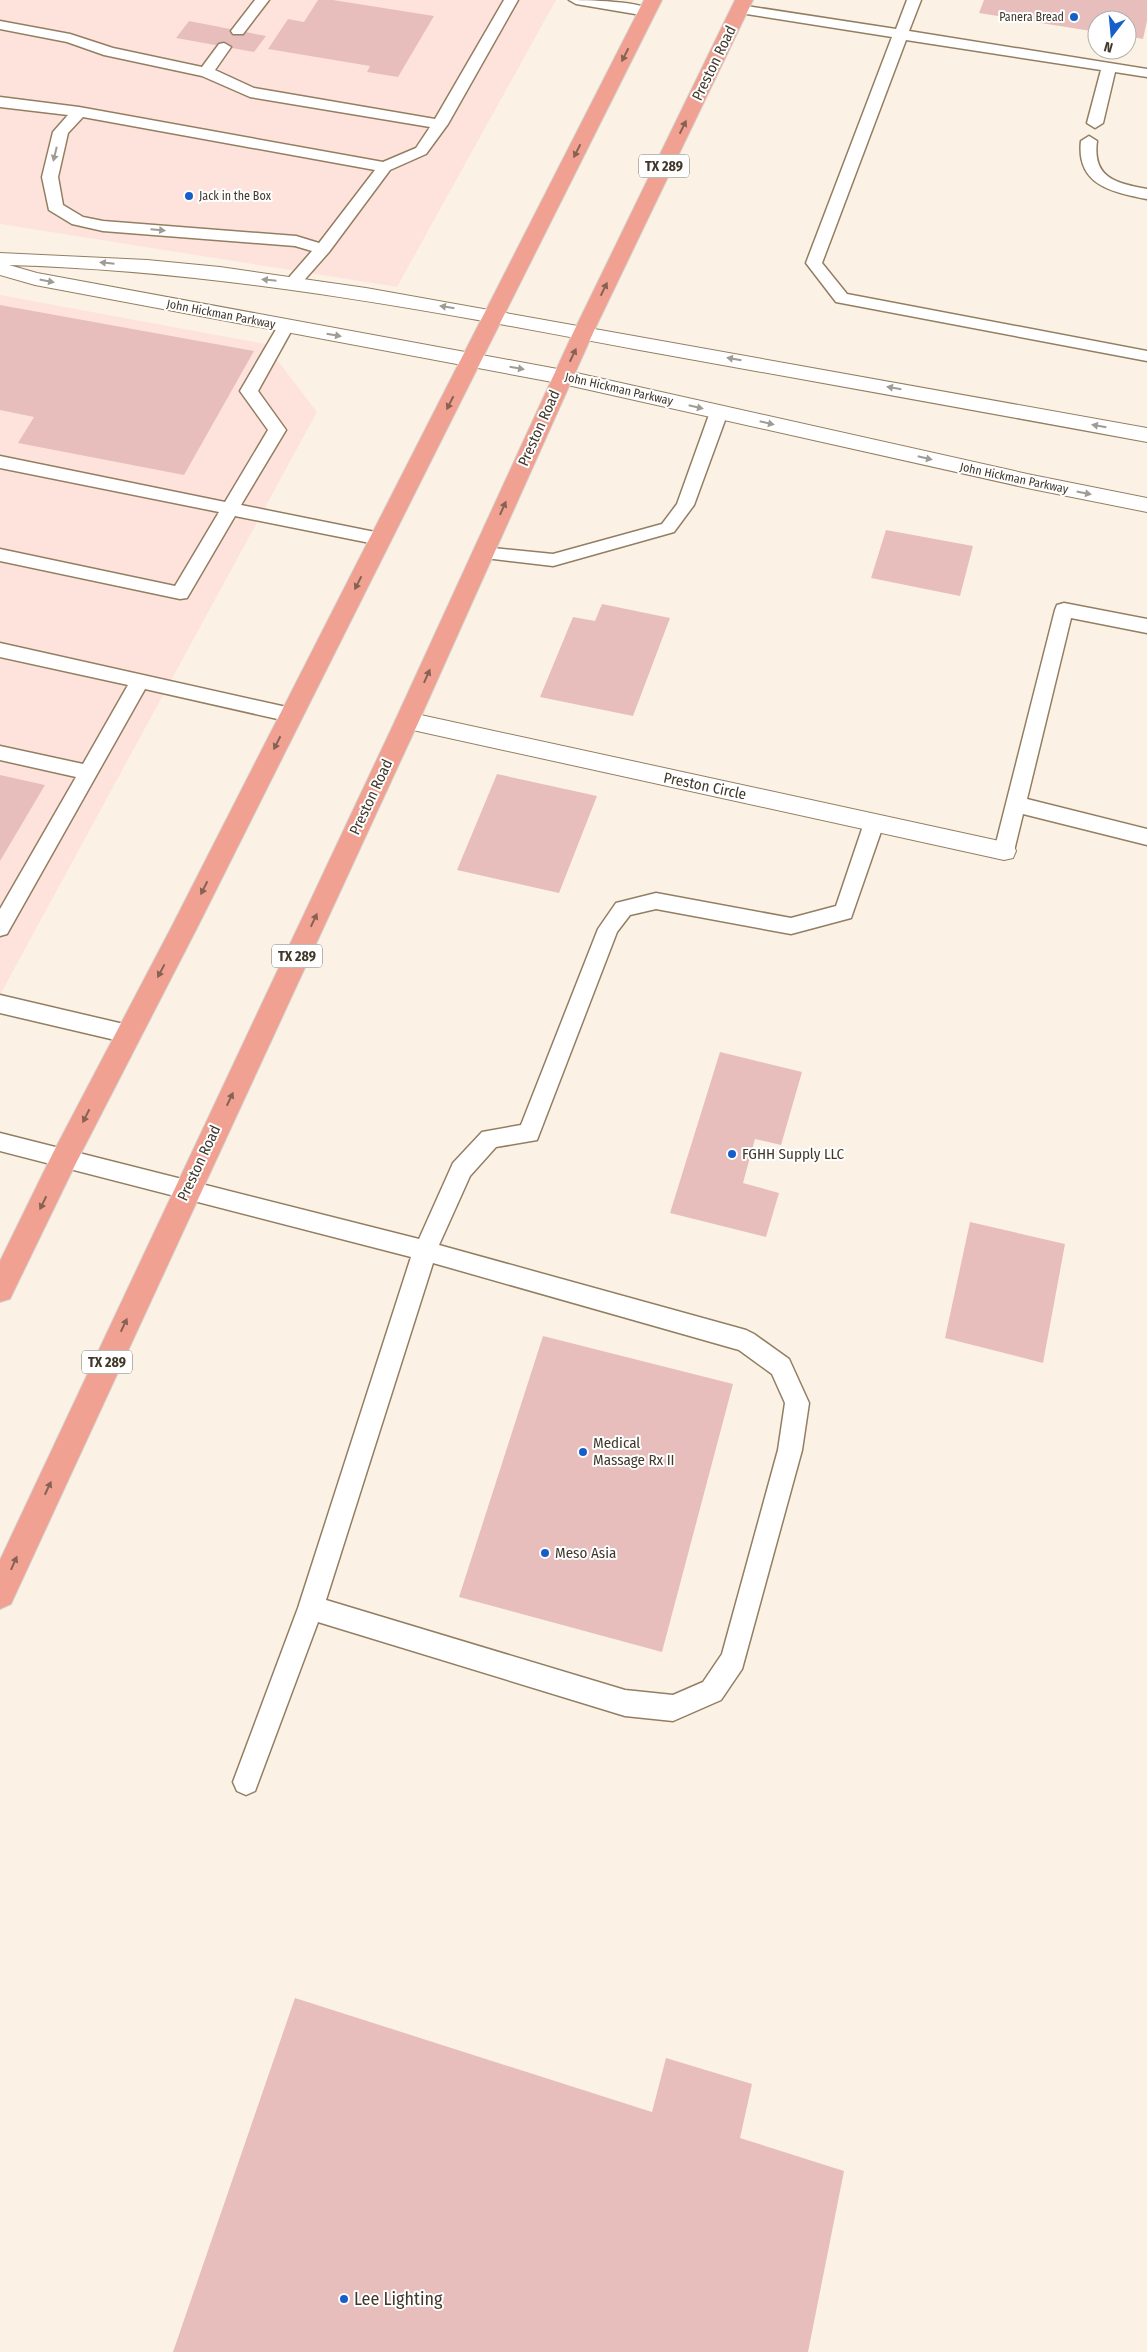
<svg xmlns="http://www.w3.org/2000/svg" width="1147" height="2352" viewBox="0 0 1147 2352" font-family="'Fira Sans Condensed',sans-serif">
<style>
.commercial{fill:#fde3dc}
.building{fill:#e8bebc}
.lines{fill:none;stroke-linecap:round;stroke-linejoin:round}
.service-casing{stroke:#947e61;stroke-width:3}
.minor-casing{stroke:#947e61;stroke-width:2}
.tertiary-casing{stroke:#947e61;stroke-width:2}
.primary-casing{stroke:#d5d3d0;stroke-width:2}
.service{fill:#fff;fill-rule:evenodd}
.minor{fill:#fff;fill-rule:evenodd}
.tertiary{fill:#fff;fill-rule:evenodd}
.primary{fill:#f0a192;fill-rule:evenodd}
.oneway{fill:#876254}
.oneway2{fill:#a09c95}
.poi-dot{fill:#165fca;stroke:#fff;stroke-width:2}
.labels{text-anchor:middle;dominant-baseline:central;stroke-width:4;stroke-linejoin:round;paint-order:stroke}
.far-poi-label{font-size:12px;fill:#41382b;stroke:#fff;text-anchor:end}
.far-street-label{font-size:12px;fill:#41382b;stroke:#fff}
.shield{fill:#fff;stroke:#7a746b;stroke-width:1}
.shield-label{font-size:14px;font-weight:bold;fill:#41382b}
.street-label{font-size:15px;fill:#41382b;stroke:#fff}
.poi-label{font-size:15px;fill:#41382b;stroke:#fff;text-anchor:start}
.near-poi-label{font-size:18px;fill:#41382b;stroke:#fff;text-anchor:start}
</style>
<rect width="100%" height="100%" fill="#fbf2e5"/>
<path class="commercial" d="M0,0h556l-159,287 -397,-63z
M0,295l265,49 52,68 -317,583z"/>
<path class="building" d="M318,0h15l101,16 -36,61 -31,-5 3,-6 -102,-17 20,-30 16,3z
M984,0h163v21l-4,18 -16,-3v-16h-30v12l-118,-19z
M189,21l77,15 -12,16 -78,-14z
M0,305l254,46 -70,124 -166,-32 16,-26 -34,-7z
M886,530l87,16 -13,50 -89,-18z
M602,604l68,14 -37,98 -93,-19 33,-80 22,4z
M497,774l100,22 -38,97 -102,-23z
M0,775l45,10 -45,76z
M720,1052l82,20 -21,73 -26,-6 -12,44 36,10 -13,44 -96,-24z
M970,1222l95,22 -22,119 -98,-25z
M543,1336l190,48 -71,268 -203,-55z
M295,1998l357,114 14,-54 86,26 -12,54 104,33 -36,181h-635z"/>
<g class="lines">
<defs>
<path id="service" d="M255,0h14l-26,34h-10l-2,-3z
M504,0h14l-70,124 -22,30 -36,16 -61,82 -30,34h-12l-2,-4 27,-31 -17,-5 -192,-15 -31,-7 -23,-14 -7,-33 11,-45 15,-17 -68,-8v-10l79,10 304,55 33,-14 14,-21 -180,-30 -48,-21 -98,-21 -37,-13 -67,-13v-8l70,13 43,14 89,19 17,-23 5,-1 7,4 -16,23 39,18 181,31zM83,117l292,53 -56,73 -23,-7 -193,-15 -20,-4 -20,-12 -5,-28 10,-44z
M569,0c15,0 77,1 85,12l-7,4 -71,-12z
M907,0h14l-12,31 238,38v8l-32,-5 -12,51 -8,5 -8,-5 14,-53 -195,-30 -84,223 25,31 300,57v10l-311,-59 -30,-39 86,-226 -152,-24 -7,-4 7,-4 156,24z
M1089,136l8,5c-5,37 19,42 50,48v10c-35,-7 -71,-14 -66,-58z
M286,321l6,1 2,4 -36,65 28,39 -45,75 139,28 6,2 3,4 -3,4 -6,2 -145,-29 -48,82 -7,1 -180,-38v-12l175,37 44,-74 -219,-44v-12l225,46 43,-72 -28,-39 38,-65 2,-4z
M719,406l6,2 3,4 -34,93 -20,27 -121,34 -76,-9 -3,-4 3,-4 6,-2 70,7 109,-30 15,-20 33,-92 3,-4z
M1064,603l83,16v14l-76,-15 -44,181 120,30v16l-124,-31 -9,37 -3,5 -7,3 -7,-3 -3,-5 61,-241 2,-5z
M0,643l291,65 7,2 3,5 -3,5 -7,2 -146,-33 -138,245 -7,2v-27l76,-132 -76,-17v-14l83,18 45,-79 -128,-28z
M874,815l7,3 3,5 -33,95 -60,16 -135,-25 -26,6 -13,17 -80,208 -41,7 -26,29 -31,69 307,85 8,4 35,25 20,44 -7,47 -60,219 -21,31 -48,21 -48,-5 -307,-94 -63,169 -9,4 -9,-4 -4,-9 65,-174 113,-351 -411,-106v-18l419,106 34,-76 29,-31 39,-7 77,-196 18,-26 40,-10 135,25 45,-12 28,-83 3,-5zM433,1263l306,87 33,24 13,29 -7,47 -56,204 -19,28 -30,13 -48,-5 -299,-90z
M0,995l128,30 8,3 3,6 -3,6 -8,3 -128,-30z"/>
<path id="minor" d="M407,712l597,130 9,2 3,7 -3,7 -9,2 -605,-133 -4,-6 4,-6z"/>
<path id="tertiary" d="M0,253l147,7 73,7 146,21 781,140v14c-171,-32 -342,-62 -513,-93 -207,-39 -413,-78 -625,-84l28,8 526,97 469,105 115,23v14l-115,-23 -469,-105 -528,-99 -35,-10z"/>
<path id="primary" d="M644,0h18l-465,928 -122,237 -65,134 -10,3v-41l54,-110 117,-223z
M735,0h18l-160,333 -174,388 -408,883 -11,5v-49l395,-839 178,-388z"/>
</defs>
<use href="#service" class="service-casing"/>
<use href="#minor" class="minor-casing"/>
<use href="#tertiary" class="tertiary-casing"/>
<use href="#primary" class="primary-casing"/>
<use href="#service" class="service"/>
<use href="#minor" class="minor"/>
<use href="#tertiary" class="tertiary"/>
<use href="#primary" class="primary"/>
</g>
<defs><path id="oneway-solid" d="M-6-.8H1V-3.2L6.5 0L1 3.2V.8H-6Z" transform="scale(1.25)"/></defs>
<g class="oneway">
<use href="#oneway-solid" transform="translate(625 55) rotate(117)"/>
<use href="#oneway-solid" transform="translate(683 127) rotate(-64)"/>
<use href="#oneway-solid" transform="translate(577 151) rotate(117)"/>
<use href="#oneway-solid" transform="translate(604 289) rotate(-64)"/>
<use href="#oneway-solid" transform="translate(573 355) rotate(-65)"/>
<use href="#oneway-solid" transform="translate(450 403) rotate(117)"/>
<use href="#oneway-solid" transform="translate(503 508) rotate(-66)"/>
<use href="#oneway-solid" transform="translate(358 583) rotate(117)"/>
<use href="#oneway-solid" transform="translate(427 676) rotate(-66)"/>
<use href="#oneway-solid" transform="translate(277 743) rotate(117)"/>
<use href="#oneway-solid" transform="translate(204 888) rotate(117)"/>
<use href="#oneway-solid" transform="translate(314 920) rotate(-65)"/>
<use href="#oneway-solid" transform="translate(161 971) rotate(118)"/>
<use href="#oneway-solid" transform="translate(230 1099) rotate(-65)"/>
<use href="#oneway-solid" transform="translate(86 1116) rotate(117)"/>
<use href="#oneway-solid" transform="translate(43 1203) rotate(116)"/>
<use href="#oneway-solid" transform="translate(124 1325) rotate(-65)"/>
<use href="#oneway-solid" transform="translate(48 1488) rotate(-65)"/>
<use href="#oneway-solid" transform="translate(14 1563) rotate(-66)"/>
</g>
<g class="oneway2">
<use href="#oneway-solid" transform="translate(55 154) rotate(104)"/>
<use href="#oneway-solid" transform="translate(158 230) rotate(5)"/>
<use href="#oneway-solid" transform="translate(107 263) rotate(-174)"/>
<use href="#oneway-solid" transform="translate(269 280) rotate(-174)"/>
<use href="#oneway-solid" transform="translate(47 281) rotate(11)"/>
<use href="#oneway-solid" transform="translate(447 307) rotate(-171)"/>
<use href="#oneway-solid" transform="translate(334 335) rotate(10)"/>
<use href="#oneway-solid" transform="translate(734 359) rotate(-170)"/>
<use href="#oneway-solid" transform="translate(517 368) rotate(10)"/>
<use href="#oneway-solid" transform="translate(894 388) rotate(-170)"/>
<use href="#oneway-solid" transform="translate(696 407) rotate(13)"/>
<use href="#oneway-solid" transform="translate(767 423) rotate(13)"/>
<use href="#oneway-solid" transform="translate(1099 426) rotate(-170)"/>
<use href="#oneway-solid" transform="translate(925 458) rotate(13)"/>
<use href="#oneway-solid" transform="translate(1084 493) rotate(11)"/>
</g>
<g class="poi-dot">
<circle cx="1074" cy="17" r="5"/>
<circle cx="189" cy="196" r="5"/>
<circle cx="732" cy="1154" r="5"/>
<circle cx="583" cy="1452" r="5"/>
<circle cx="545" cy="1553" r="5"/>
<circle cx="344" cy="2299" r="5"/>
</g>
<g class="labels">
<g class="far-poi-label">
<text x="1064" y="17">Panera Bread</text>
<text x="199" y="196" text-anchor="start">Jack in the Box</text>
</g>
<g class="far-street-label">
<text transform="translate(221 314) rotate(11)">John Hickman Parkway</text>
<text transform="translate(619 389) rotate(13)">John Hickman Parkway</text>
<text transform="translate(1014 478) rotate(12)">John Hickman Parkway</text>
</g>
<g class="shield">
<rect x="639" y="154.5" width="50" height="23" rx="4"/>
<rect x="272" y="944.5" width="50" height="23" rx="4"/>
<rect x="82" y="1350.5" width="50" height="23" rx="4"/>
</g>
<g class="shield-label">
<text x="664" y="166">TX 289</text>
<text x="297" y="956">TX 289</text>
<text x="107" y="1362">TX 289</text>
</g>
<g class="street-label">
<text transform="translate(714 63) rotate(-64)">Preston Road</text>
<text transform="translate(539 428) rotate(-66)">Preston Road</text>
<text transform="translate(705 786) rotate(12)">Preston Circle</text>
<text transform="translate(371 797) rotate(-65)">Preston Road</text>
<text transform="translate(199 1163) rotate(-65)">Preston Road</text>
</g>
<g class="poi-label">
<text x="742" y="1154">FGHH Supply LLC</text>
<text x="593" y="1443">Medical<tspan x="593" dy="17">Massage Rx II</tspan></text>
<text x="555" y="1553">Meso Asia</text>
</g>
<g class="near-poi-label">
<text x="354" y="2299">Lee Lighting</text>
</g>
</g>
<g transform="translate(1112 35) rotate(196)"><circle r="24" fill="#ffffff" stroke="#b3afaa"/>
<path d="M0-4L9 19L0 12L-9 19Z" fill="#165fca"/>
<text y="-8" font-size="14" font-weight="bold" text-anchor="middle" fill="#41382b">N</text>
</g>
</svg>
